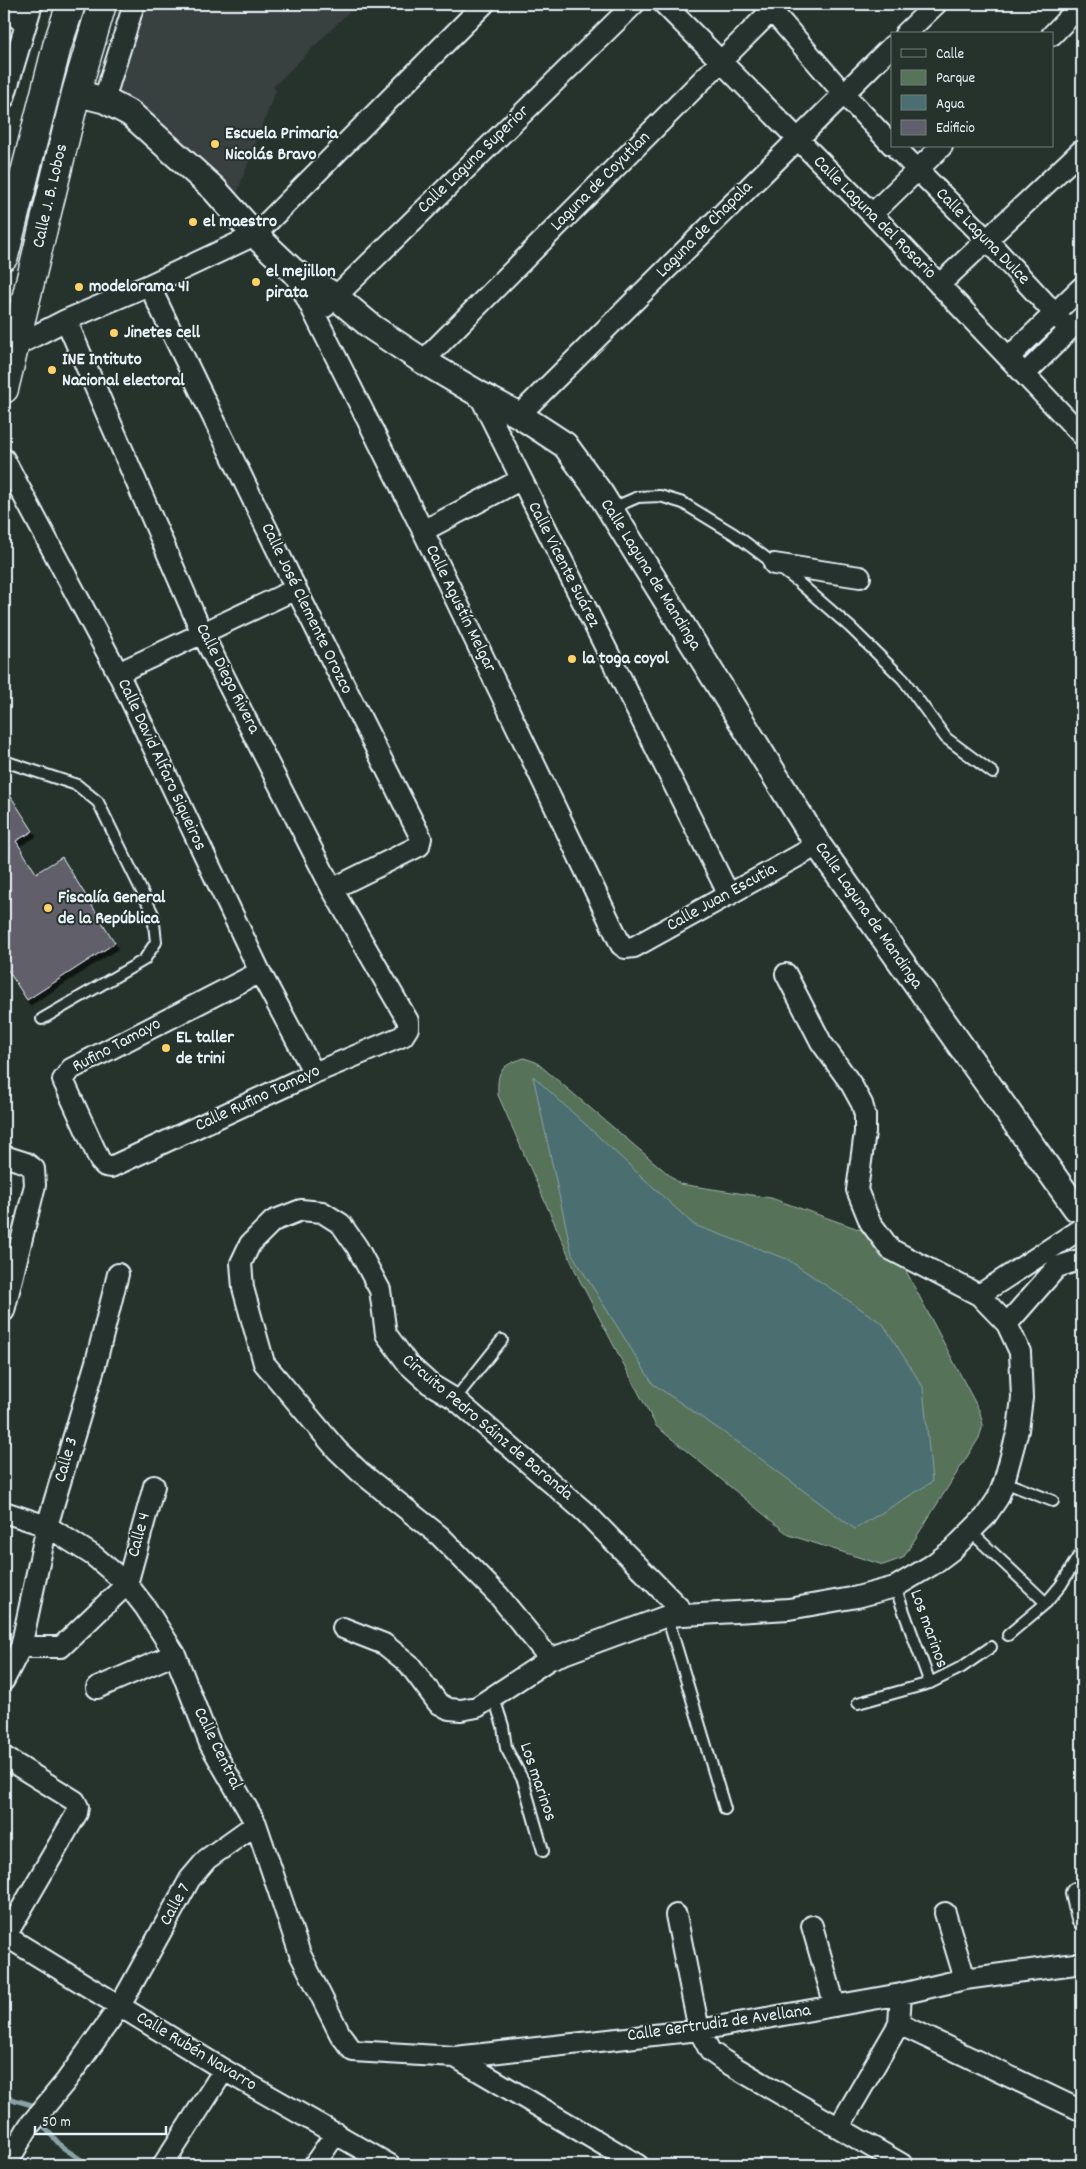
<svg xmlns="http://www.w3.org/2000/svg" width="1086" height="2169" viewBox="0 0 1086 2169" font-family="Dekko,sans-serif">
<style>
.built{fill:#384040}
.green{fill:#57735a;stroke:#a0b2a9}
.water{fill:#4b6e71;stroke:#8aa2a7}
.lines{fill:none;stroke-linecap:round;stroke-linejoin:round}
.stream{stroke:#8aa2a7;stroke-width:5}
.building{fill:#615f6b;stroke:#e8f1f8;filter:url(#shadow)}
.service-casing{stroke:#e8f1f8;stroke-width:14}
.minor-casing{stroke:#e8f1f8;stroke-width:24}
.tertiary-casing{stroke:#e8f1f8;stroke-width:29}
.secondary-casing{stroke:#e8f1f8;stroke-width:31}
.service{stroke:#26332d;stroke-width:10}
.minor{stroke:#26332d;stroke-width:20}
.tertiary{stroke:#26332d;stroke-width:25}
.secondary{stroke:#26332d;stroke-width:28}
.poi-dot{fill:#ffd166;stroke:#26332d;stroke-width:2}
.labels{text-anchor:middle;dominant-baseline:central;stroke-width:4;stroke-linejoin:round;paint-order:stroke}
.poi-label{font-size:18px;font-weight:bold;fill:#e8f1f8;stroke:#26332d;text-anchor:start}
.street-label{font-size:18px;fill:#e8f1f8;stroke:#26332d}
</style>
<defs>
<filter id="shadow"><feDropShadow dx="3" dy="5.5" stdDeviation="0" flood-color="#0009"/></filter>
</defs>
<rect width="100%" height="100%" fill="#26332d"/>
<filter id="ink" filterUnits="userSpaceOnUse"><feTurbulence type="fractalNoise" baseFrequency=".02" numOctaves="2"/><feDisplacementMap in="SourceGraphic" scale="10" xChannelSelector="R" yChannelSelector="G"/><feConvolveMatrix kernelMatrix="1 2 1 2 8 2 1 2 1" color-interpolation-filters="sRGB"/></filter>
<g filter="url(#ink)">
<path class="built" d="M142,4h215l-84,83 3,3 -41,108 -120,-109z"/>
<path class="green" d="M524,1058l12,4 144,122 91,14 110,39 12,9 87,166 3,13 -4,13 -76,120 -20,7 -94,-30 -133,-109 -77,-147 -81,-184c-1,-24 2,-29 26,-37z"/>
<path class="water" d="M533,1076l161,149 93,34 96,65 40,63 9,95 -77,47 -113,-84 -89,-61 -81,-130z"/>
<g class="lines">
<path class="stream" d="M4,2097l28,8
M45,2128l17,19 27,18"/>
</g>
<path class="building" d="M4,786l29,45 -17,10 20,32 26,-16 53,86 -88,57 -23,-36z"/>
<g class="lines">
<defs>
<path id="service" d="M610,509l28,-12 22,-1 23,7 51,31 63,47 53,46 53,52 43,59 47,35
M4,761l73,24 21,17 55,112 3,28 -12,18 -102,59
M455,1399l47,-59
M1004,1482l49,19
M971,1532l75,71
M895,1587l35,96
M667,1616l58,193
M1008,1635l38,-32 15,-18 17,-28
M493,1695l10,31 3,22 17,32 20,71
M858,1703l72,-20 32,-16 29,-20"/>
<path id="minor" d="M664,4l208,210 210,221
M766,4l78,90 48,51
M4,5l20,19
M905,34l31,-30
M1052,35l30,-31
M4,98l28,-94
M104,100l30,-96
M894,146l93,94 82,89
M872,214l70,-68
M293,271l130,260 198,414 4,3 9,-1 184,-102
M149,285l147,304 125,249 -2,8 -87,43
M939,285l143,-135
M325,307l309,-303
M66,320l136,313 130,256 76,132v7l-5,8 -89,37 -203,94 -6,-1 -5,-5 -37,-81 8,-11 189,-97
M15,346l51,-26 83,-35 106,-50 229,-231
M1009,357l73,-70
M423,361l355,-357
M1025,374l57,-57
M479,394l250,501
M519,415l373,-369
M4,459l114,214 142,299 54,101
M423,531l97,-51
M774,564l86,13
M118,673l178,-84
M4,1156l22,7 8,6 1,16 -31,126
M979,1295l103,-67
M1007,1324l50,-57 25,-8
M4,1512l43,14 47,30 33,28 18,23 30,47 35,90 46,80 44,130 40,80 13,17 102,6 244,-27 202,-36 64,-15 117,-16
M343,1628l41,16 25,20 29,39 11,6 12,1 16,-3 73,-48 117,-43 122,-7 68,-12 38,-10 37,-22 20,-15 33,-33 13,-19 6,-16 14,-52 4,-32 -2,-46 -13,-28 -28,-29 -89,-46 -20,-27 -13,-32 8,-58v-17l-3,-11 -11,-20 -30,-42 -35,-68
M21,1647l26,-121 49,-164 22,-88
M550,1659l-51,-63 -59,-60 -80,-64 -23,-22 -73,-87 -21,-75 -2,-25 9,-19 23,-23 28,-11 21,2 19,12 16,23 23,43 6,44 22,30 22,20 25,15 131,114 100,102
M4,1680l17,-33h40l66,-63 27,-98
M97,1688l78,-34
M4,1757l71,44 3,6 -1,6 -73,126
M1076,1893l6,26
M945,1913l20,66
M676,1915l23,115 11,21 14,10 179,104
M812,1926l23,80
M4,1935l220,135 166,95
M901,1994l-2,30 183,87
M455,2057l183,108
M839,2127l60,-103
M6,2165l23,-39 37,-45 54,-75 70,-127 17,-20 49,-35
M163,2165l61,-95
M314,2165l22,-32"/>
<path id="tertiary" d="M76,93l28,7 27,14 83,75 41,46 38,36 42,25 38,32 50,33 56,33 40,21 46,30 35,48 218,352 258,363 6,-6"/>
<path id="secondary" d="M4,256l53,-210 14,-42
M4,389l72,-296 26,-89"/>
</defs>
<use href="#service" class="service-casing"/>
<use href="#minor" class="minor-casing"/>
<use href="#tertiary" class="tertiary-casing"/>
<use href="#secondary" class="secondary-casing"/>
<use href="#service" class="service"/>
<use href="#minor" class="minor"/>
<use href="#tertiary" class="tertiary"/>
<use href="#secondary" class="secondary"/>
</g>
</g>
<g class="poi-dot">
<circle cx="215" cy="144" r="5"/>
<circle cx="193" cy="222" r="5"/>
<circle cx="256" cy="282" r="5"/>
<circle cx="79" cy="287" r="5"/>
<circle cx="114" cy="333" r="5"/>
<circle cx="52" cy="370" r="5"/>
<circle cx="572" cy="659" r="5"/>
<circle cx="48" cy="908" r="5"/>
<circle cx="166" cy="1048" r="5"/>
</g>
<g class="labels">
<g class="poi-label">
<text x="225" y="134">Escuela Primaria<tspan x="225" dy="21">Nicolás Bravo</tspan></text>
<text x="203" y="222">el maestro</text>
<text x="266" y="272">el mejillon<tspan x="266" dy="21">pirata</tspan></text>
<text x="89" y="287">modelorama 41</text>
<text x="124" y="333">Jinetes cell</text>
<text x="62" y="360">INE Intituto<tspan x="62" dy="21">Nacional electoral</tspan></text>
<text x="582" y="659">la toga coyol</text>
<text x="58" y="898">Fiscalía General<tspan x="58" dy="21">de la República</tspan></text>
<text x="176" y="1038">EL taller<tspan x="176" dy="21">de trini</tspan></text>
</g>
<g class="street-label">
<text transform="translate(474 160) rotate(-44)">Calle Laguna Superior</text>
<text transform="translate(601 182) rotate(-45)">Laguna de Coyutlan</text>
<text transform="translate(51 196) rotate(-77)">Calle J. B. Lobos</text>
<text transform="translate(874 218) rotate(45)">Calle Laguna del Rosario</text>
<text transform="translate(705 230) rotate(-45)">Laguna de Chapala</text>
<text transform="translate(982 237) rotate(46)">Calle Laguna Dulce</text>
<text transform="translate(563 565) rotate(63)">Calle Vicente Suárez</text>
<text transform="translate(650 575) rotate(58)">Calle Laguna de Mandinga</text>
<text transform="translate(306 609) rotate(64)">Calle José Clemente Orozco</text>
<text transform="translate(460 609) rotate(64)">Calle Agustín Melgar</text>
<text transform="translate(227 679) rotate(63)">Calle Diego Rivera</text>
<text transform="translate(161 765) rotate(65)">Calle David Alfaro Siqueiros</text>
<text transform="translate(722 898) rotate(-29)">Calle Juan Escutia</text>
<text transform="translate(868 916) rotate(55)">Calle Laguna de Mandinga</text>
<text transform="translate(117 1046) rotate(-28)">Rufino Tamayo</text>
<text transform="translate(258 1099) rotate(-25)">Calle Rufino Tamayo</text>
<text transform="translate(487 1428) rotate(40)">Circuito Pedro Sáinz de Baranda</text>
<text transform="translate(67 1460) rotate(-74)">Calle 3</text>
<text transform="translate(140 1535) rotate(-75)">Calle 4</text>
<text transform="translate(928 1629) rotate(70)">Los marinos</text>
<text transform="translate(217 1749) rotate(64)">Calle Central</text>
<text transform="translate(537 1782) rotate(71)">Los marinos</text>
<text transform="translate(176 1905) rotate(-61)">Calle 7</text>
<text transform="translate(719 2024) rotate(-8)">Calle Gertrudiz de Avellana</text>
<text transform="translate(196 2052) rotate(31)">Calle Rubén Navarro</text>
</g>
</g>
<rect width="1086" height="2169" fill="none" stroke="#26332d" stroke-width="20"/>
<rect x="10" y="10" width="1066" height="2149" fill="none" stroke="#e8f1f8" stroke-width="2" filter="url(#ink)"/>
<rect x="891" y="32" width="162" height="115" fill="#26332d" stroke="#747f7e"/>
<rect x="901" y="49" width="25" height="8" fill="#26332d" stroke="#747f7e"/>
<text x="936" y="58" font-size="15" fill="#e8f1f8">Calle</text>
<rect x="901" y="70" width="25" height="15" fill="#57735a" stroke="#747f7e"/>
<text x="936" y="82" font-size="15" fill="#e8f1f8">Parque</text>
<rect x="901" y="95" width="25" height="15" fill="#4b6e71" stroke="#747f7e"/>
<text x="936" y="108" font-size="15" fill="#e8f1f8">Agua</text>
<rect x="901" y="120" width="25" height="15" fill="#615f6b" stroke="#747f7e"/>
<text x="936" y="132" font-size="15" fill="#e8f1f8">Edificio</text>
<path d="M35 2126v8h131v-8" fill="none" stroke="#e8f1f8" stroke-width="2.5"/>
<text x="42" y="2126" font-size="15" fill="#e8f1f8" stroke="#26332d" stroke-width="4" paint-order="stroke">50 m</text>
</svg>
